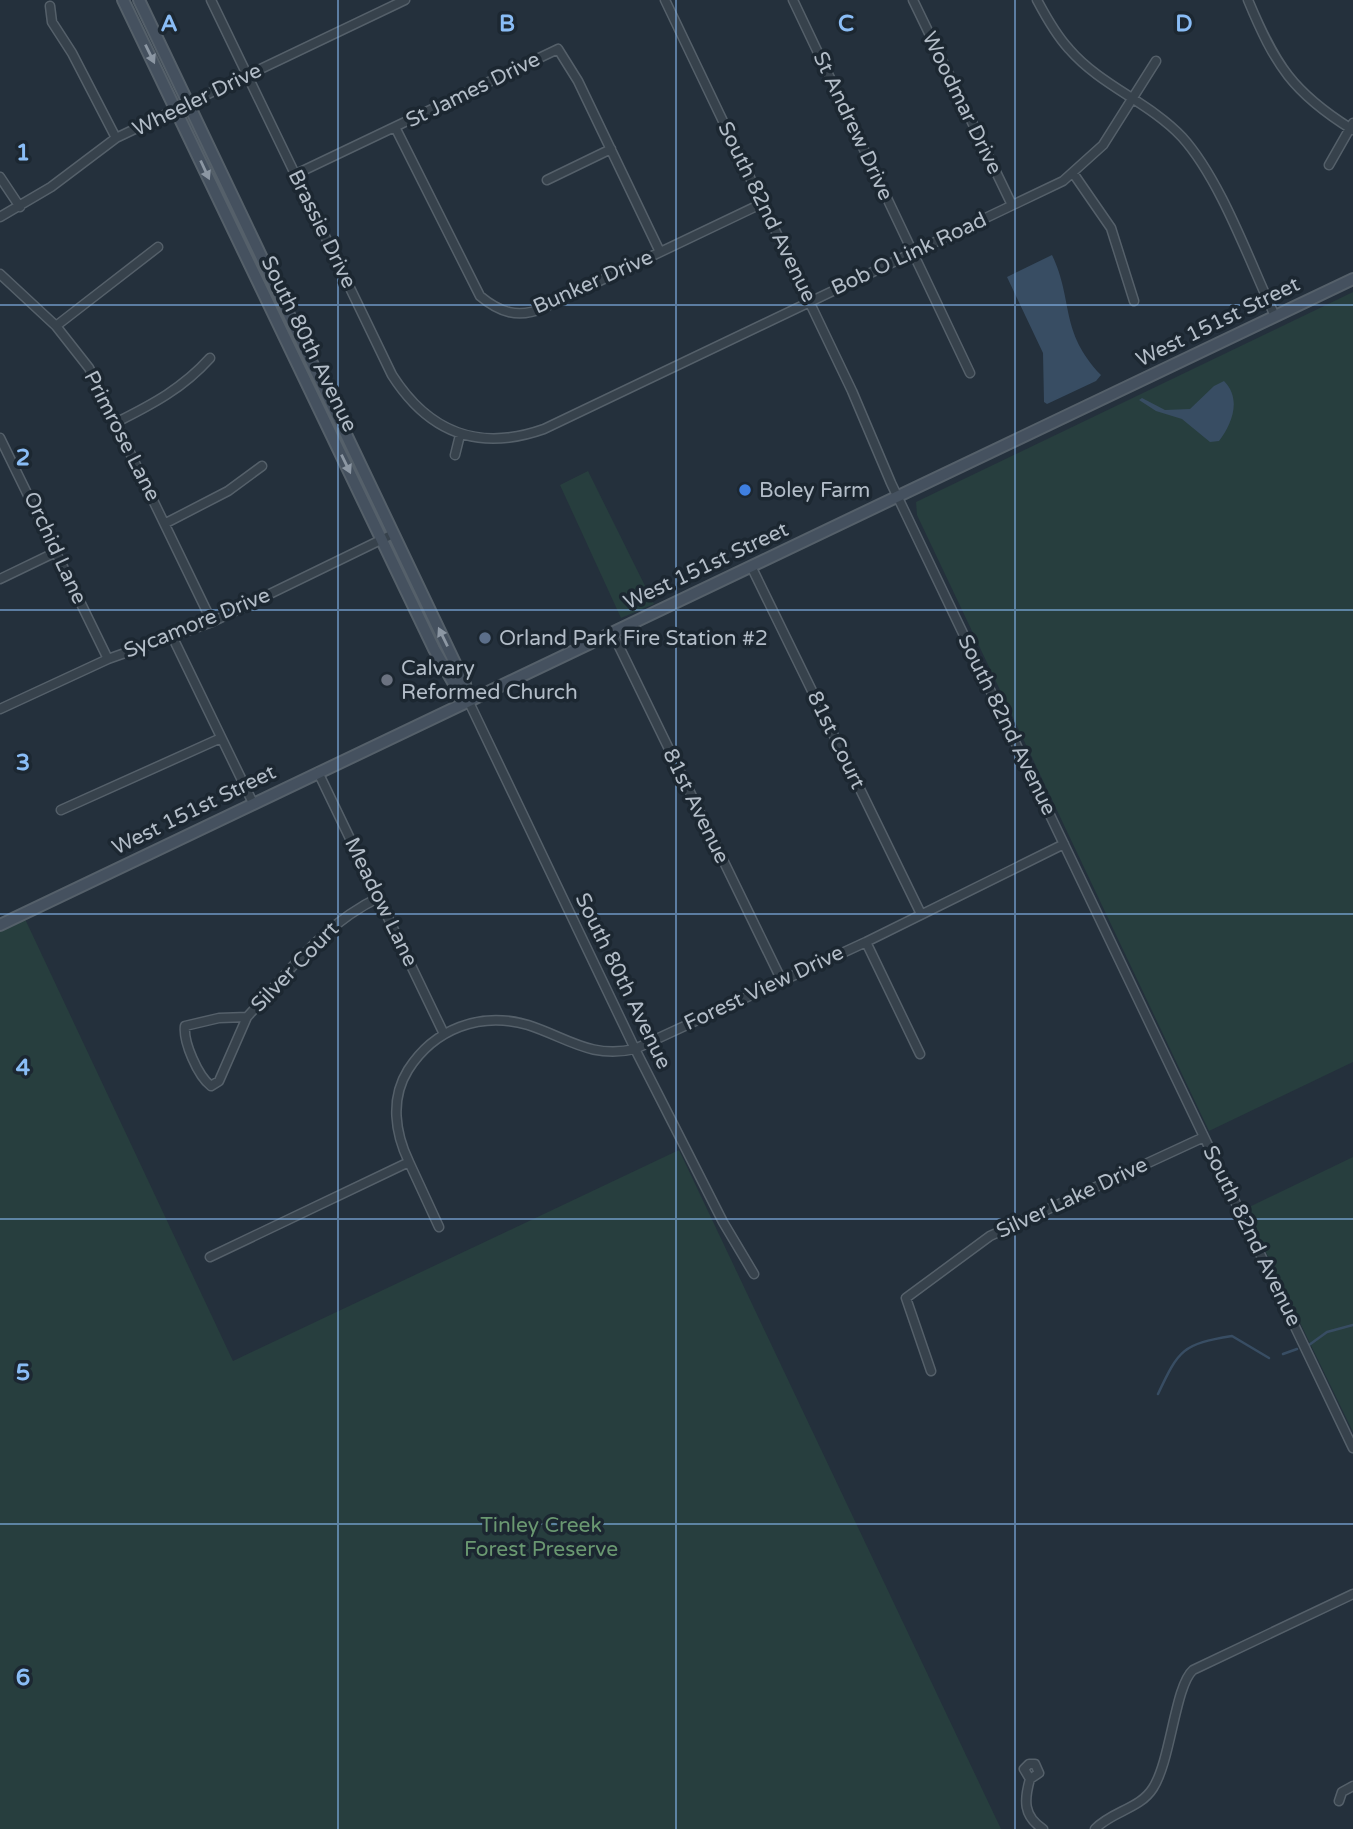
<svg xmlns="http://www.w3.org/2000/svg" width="1353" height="1829" viewBox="0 0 1353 1829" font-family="'Varela Round',sans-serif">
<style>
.green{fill:#273e3e}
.water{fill:#384d63}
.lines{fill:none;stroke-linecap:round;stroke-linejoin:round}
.stream{stroke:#384d63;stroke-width:2.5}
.street-casing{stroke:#55606a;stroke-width:11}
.secondary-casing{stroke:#55606a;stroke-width:14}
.street{stroke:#37424c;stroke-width:8}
.secondary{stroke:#45515f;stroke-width:10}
.oneway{fill:#8c97a3}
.grid{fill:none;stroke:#8abdf6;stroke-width:2;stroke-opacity:0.55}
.shop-dot{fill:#3f7fe0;stroke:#1c2731;stroke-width:2.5}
.service-dot{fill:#5c6f8a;stroke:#1c2731;stroke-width:2.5}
.worship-dot{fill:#6b7280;stroke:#1c2731;stroke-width:2.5}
.labels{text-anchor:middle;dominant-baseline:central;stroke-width:7;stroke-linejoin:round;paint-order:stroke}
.street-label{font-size:21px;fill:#b3bdc8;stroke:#1c2731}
.poi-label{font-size:21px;fill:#b3bdc8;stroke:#1c2731;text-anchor:start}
.park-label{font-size:21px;fill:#6a9871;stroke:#1c2731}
.grid-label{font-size:23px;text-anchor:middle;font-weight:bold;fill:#8abdf6;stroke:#1c2731;stroke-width:7;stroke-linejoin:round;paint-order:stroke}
</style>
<rect width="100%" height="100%" fill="#24303c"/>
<path class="green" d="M1353,292v770l-144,69 -292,-616 -1,-13z
M588,471l66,133 -33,14 -61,-133z
M25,919l208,442 446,-211 322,679h-1001v-898z
M1353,1157v275l-108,-223z"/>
<path class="water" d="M1052,255c22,46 7,76 49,120l-5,6 -49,23 -3,-2 -1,-49 -36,-76z
M1224,381c18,18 8,43 -5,60l-9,1 -28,-23 -26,-8 -17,-11 3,-2 23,12 25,-1 24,-23z"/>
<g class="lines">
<path class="stream" d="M1309,1345l18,-13 26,-7
M1283,1354l14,-5
M1158,1394c21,-45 25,-50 74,-58l37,22"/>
<defs>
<path id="street" d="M211,0l181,375c37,58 87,77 152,54l519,-248 40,-36 53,-84
M665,0l187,391 39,92 462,965
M793,0l177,373
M913,0l99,205
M1037,0c9,17 19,35 32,49 32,37 80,53 113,88 39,43 68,126 93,179
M1248,0c27,65 45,93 105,130
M50,6l2,16 20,31 44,85
M395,127l85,169c19,16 38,23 63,12l220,-105
M1329,165l24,-42
M1073,173l38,55 23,73
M296,174l262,-125 20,32 82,171
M0,177l20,30
M547,180l64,-31
M0,217l51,-30 65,-49 289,-138
M0,274l56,52 33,42 123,254
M56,326l102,-79
M117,422c36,-18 66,-34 93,-64
M0,438l108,221
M455,455l5,-20
M166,523l62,-32 34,-25
M751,566l170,348
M0,579l56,-27
M612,632l169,347
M173,638l80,165
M468,700l167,349 88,173 31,52
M0,709l108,-50 104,-37 181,-88
M318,772l125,260
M61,810l160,-72
M866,942l54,112
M247,1017l-28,64 -8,5c-13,-10 -28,-44 -26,-60l34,-8 28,-1c41,-44 77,-94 133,-120
M409,1162l30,65
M210,1257l199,-95c-14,-29 -19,-63 -1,-92 26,-41 72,-59 120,-45 40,13 63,34 107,24l231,-107 198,-98
M931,1371l-25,-73 84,-62 214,-99
M1030,1779l9,-6 -4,-9h-6l-5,5 6,10c-6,21 -7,37 13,50
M1339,1801l3,-9 11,-6
M1095,1829c17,-18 45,-20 58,-41 18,-28 22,-102 40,-118l160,-76"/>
<path id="secondary" d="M123,0l311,649 23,40 11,11
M139,0l326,684 3,16
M0,925l1353,-646"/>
</defs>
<use href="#street" class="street-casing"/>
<use href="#secondary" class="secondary-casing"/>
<use href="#street" class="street"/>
<use href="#secondary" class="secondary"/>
</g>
<defs><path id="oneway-solid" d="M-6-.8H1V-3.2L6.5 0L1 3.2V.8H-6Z" transform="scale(1.75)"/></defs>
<g class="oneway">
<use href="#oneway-solid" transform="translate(150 54) rotate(64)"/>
<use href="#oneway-solid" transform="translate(205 170) rotate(65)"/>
<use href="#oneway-solid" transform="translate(346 464) rotate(64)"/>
<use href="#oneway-solid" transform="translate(443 637) rotate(-116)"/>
</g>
<path class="grid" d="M338,0v1829M676,0v1829M1015,0v1829M0,305h1353M0,610h1353M0,914h1353M0,1219h1353M0,1524h1353"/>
<circle class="shop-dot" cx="745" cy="490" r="7"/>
<circle class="service-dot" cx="485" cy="638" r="7"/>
<circle class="worship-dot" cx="387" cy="680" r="7"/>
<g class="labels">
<g class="street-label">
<text transform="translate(473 90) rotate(-26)">St James Drive</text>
<text transform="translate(197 100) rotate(-26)">Wheeler Drive</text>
<text transform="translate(962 103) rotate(64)">Woodmar Drive</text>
<text transform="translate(853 126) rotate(65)">St Andrew Drive</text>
<text transform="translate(767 212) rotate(64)">South 82nd Avenue</text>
<text transform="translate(322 229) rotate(64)">Brassie Drive</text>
<text transform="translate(909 254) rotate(-25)">Bob O Link Road</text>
<text transform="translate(593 282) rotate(-24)">Bunker Drive</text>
<text transform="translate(1218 322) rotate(-26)">West 151st Street</text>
<text transform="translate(309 344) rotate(64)">South 80th Avenue</text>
<text transform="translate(122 436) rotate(63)">Primrose Lane</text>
<text transform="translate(55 548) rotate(65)">Orchid Lane</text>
<text transform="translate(706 566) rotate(-25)">West 151st Street</text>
<text transform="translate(197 623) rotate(-22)">Sycamore Drive</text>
<text transform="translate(1007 725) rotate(64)">South 82nd Avenue</text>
<text transform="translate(836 740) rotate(64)">81st Court</text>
<text transform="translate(696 806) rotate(64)">81st Avenue</text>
<text transform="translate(194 810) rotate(-26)">West 151st Street</text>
<text transform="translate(381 902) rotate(64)">Meadow Lane</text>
<text transform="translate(295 967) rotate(-46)">Silver Court</text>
<text transform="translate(623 981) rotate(64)">South 80th Avenue</text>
<text transform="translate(764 988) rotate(-25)">Forest View Drive</text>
<text transform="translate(1072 1198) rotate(-25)">Silver Lake Drive</text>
<text transform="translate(1252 1236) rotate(64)">South 82nd Avenue</text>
</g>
<g class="poi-label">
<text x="759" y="490">Boley Farm</text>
<text x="499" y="638">Orland Park Fire Station #2</text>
<text x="401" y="668">Calvary<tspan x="401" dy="24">Reformed Church</tspan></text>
</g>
<g class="park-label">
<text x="541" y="1525">Tinley Creek<tspan x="541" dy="24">Forest Preserve</tspan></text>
</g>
</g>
<g class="grid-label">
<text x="169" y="31">A</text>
<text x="507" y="31">B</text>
<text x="846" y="31">C</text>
<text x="1184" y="31">D</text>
<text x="23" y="160">1</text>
<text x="23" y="465">2</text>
<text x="23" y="770">3</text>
<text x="23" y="1075">4</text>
<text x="23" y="1380">5</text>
<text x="23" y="1685">6</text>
</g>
</svg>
